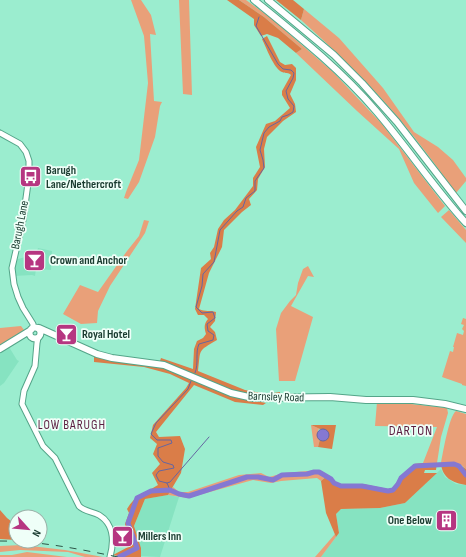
<svg xmlns="http://www.w3.org/2000/svg" width="466" height="557" viewBox="0 0 466 557" font-family="'Sofia Sans Condensed',sans-serif">
<style>
.built{fill:#86e3c1}
.green{fill:#e9a079}
.forest{fill:#da7d48}
.water{fill:#8578d2;stroke:#6566a1}
.lines{fill:none;stroke-linecap:round;stroke-linejoin:round}
.stream{stroke:#6566a1;stroke-width:1}
.river{stroke:#8578d2;stroke-width:5}
.major-casing{stroke:#54a589;stroke-width:7}
.highway-casing{stroke:#54a589;stroke-width:8}
.major{stroke:#fff;stroke-width:5}
.highway{stroke:#fff;stroke-width:6}
.rail{stroke:#2d5647;stroke-width:1;stroke-dasharray:7 7;stroke-linecap:butt}
.labels{text-anchor:middle;dominant-baseline:central;stroke-width:3.5;stroke-linejoin:round;paint-order:stroke}
.poi-label{font-size:12px;font-weight:bold;fill:#1a3c30;stroke:#effff8;text-anchor:start}
.street-label{font-size:12px;fill:#1a3c30;stroke:#effff8}
.neighbourhood-label{font-size:13px;letter-spacing:1px;fill:#5b1d40;stroke:#effff8}
.quarter-label{font-size:14px;letter-spacing:1px;fill:#5b1d40;stroke:#effff8}
</style>
<rect width="100%" height="100%" fill="#9bedcf"/>
<path class="built" d="M38,248l14,3 -1,19 -15,-1 -1,7 -3,-1 -18,1 1,-16 10,-3 2,-2 10,-4z
M9,347l8,13 2,1 -15,22 -4,3v-34z
M441,469l4,8 11,7 10,1v72h-145l18,-24 -3,-19 5,-5 39,-1 25,-5z
M168,495l11,2 -19,60 -19,-1v-8l-7,-22 11,-27z"/>
<path class="green" d="M131,0h10l10,15 5,20 -6,-1 4,67 8,1 -2,4 -5,31 -16,45 -11,17 -4,-1 2,-6 13,-32 9,-77 -4,-47z
M179,0h10l3,95 -9,-1z
M239,0h7l26,19 61,53 49,52 63,82 -7,7 -24,-30 -15,-34 -42,-38 -61,-58 6,-4 -38,-32z
M304,9l35,29 44,50 31,44 24,15 15,13 13,18v3l-10,12c-24,-33 -48,-66 -76,-96 -25,-27 -51,-52 -79,-77z
M449,210l17,20v13l-25,-26z
M144,220l5,1 -4,12 -35,53 -12,25 -1,12 -16,1 -18,-10 17,-29 18,7 29,-41 12,-15z
M308,266l6,11 -6,-1 -17,30 22,11 -18,64h-16l-3,-52 5,-16 9,-12 6,-6 2,-12 5,-14z
M463,318l3,1v67l-4,-1v-1l-20,-7 8,-26 3,1 1,-5h-1l4,-14 6,2 1,-4 -2,-2 2,-4 -3,-1z
M21,326l3,4 -24,17v-19z
M377,402l25,1 45,5 1,5 -7,24 -4,26h-14l14,-36 -62,-1z
M456,411l10,3v55l-6,-5 -19,-1c2,-10 8,-47 15,-52z
M311,425l9,4 -2,1v8l2,1 -2,8h-4z
M320,470l8,5 -7,6 -4,-3 -36,3 -10,2 -18,-3 -65,18 -20,-3 5,-8 6,5h9l51,-17 22,-2 8,4 15,-4z
M335,534l1,3 -15,20h-6z
M22,545l43,5 38,7h-18l-17,-5 -48,-2 -20,2v-6z
M27,552l40,5h-67v-2h12z"/>
<path class="forest" d="M227,0h12l25,17 38,32 -6,4 -18,-15 -11,-4 -6,2 -7,-11v-6z
M276,0h17l11,9 -3,11z
M267,36l13,26 5,3 7,-1 4,4v12l-6,14 5,10 1,8 -13,9 -16,16 -3,12 1,18 -7,12 -1,11 -8,9 2,6 -9,7 -18,18 -2,17 -13,26 -10,36c6,3 11,1 17,3l-1,9 -5,6 5,5 2,8c-20,12 -16,8 -19,31l47,19 22,4 13,-2v5l-38,-2 -82,-34 1,-3 32,11 1,-20 3,-8 6,-3 3,-4c-2,-7 -2,-10 2,-15l-4,-4h-6l-3,-6 6,-41 10,-9 -1,-6 4,-6 4,-18 6,-9 11,-10 18,-24v-8l7,-11 -4,-20 10,-23 9,-3 15,-13 -8,-13v-4l9,-16c-3,-3 -5,-1 -9,-3 -8,-3 -16,-25 -20,-33z
M94,356l74,13 82,31 16,3 -3,2 -28,-3 -41,-17 -38,47 3,5 21,-1 5,13 -4,24 -13,22 -23,4 -11,27 7,22v9h-18l-10,-2 17,-9 -5,-22 4,-11 -2,-4c8,-14 18,-16 31,-24l-6,-12 8,-9 -7,-10 4,-10 -7,-6 3,-13 33,-37 3,-5 -19,-9 -26,-7 -50,-5z
M311,425h25l-4,24 -14,-2 2,-8 3,2v-12h-3z
M423,463h14l-1,7h-11l-1,3h13l-32,30 -25,5 -39,1 -5,5 3,19 -3,4 -10,-24 -5,-32 7,-6 4,3 3,4 7,3 21,-1 25,5 5,-1 7,-11 14,-13z
M441,463c10,0 17,0 25,6v16c-13,-2 -24,-7 -25,-22z
M0,510l7,8 9,7v15l-16,-1z"/>
<path class="water" d="M317 435a6 6 0 1 1 12 0a6 6 0 1 1-12 0Z"/>
<g class="lines">
<path class="stream" d="M195,373c4,-10 0,-20 4,-29l14,-4 1,-5 -6,-4 -1,-7 8,-6 -2,-6 -11,1 -6,-6 6,-21 1,-12 11,-12 6,-32 17,-19 6,-4 3,-9 9,-7v-10l9,-13 -1,-8 -3,-10 4,-17 5,-6 11,-6 2,-4 6,-2 5,-3 1,-6 -6,-7 -2,-8 7,-13 1,-5 -3,-3 -8,-1 -5,-5 -22,-38 3,-9
M167,483l3,-1 39,-45
M170,490l-3,-7 -8,-2 -3,-6 3,-4 15,-3 -1,-3 -10,-3 -5,-6v-8l14,-5 -1,-3h-14l-6,-6 5,-11 32,-34 3,-8"/>
<path class="river" d="M119,557l18,-9 -9,-25 9,-25 14,-7 19,-1 9,4 10,2 58,-19h11l15,3 9,-5 25,-1 7,-2h5l12,7 3,4 7,3h21l26,5 5,-1 5,-6 3,-6 14,-12 39,-2 5,2 7,9"/>
<defs>
<path id="major" d="M0,133l20,11 6,8 3,9v15l-6,44 -11,48 2,16 4,13 5,11 10,16v4
M38,338l-1,5 -2,23 -11,25 -2,13 21,42 12,12 24,48c6,6 13,5 20,9 15,9 15,27 11,42"/>
<path id="highway" d="M254,0c43,35 86,69 122,111 31,36 58,77 90,112
M268,0l66,55 28,28 35,39 69,89
M29.5 333a5.5 5.5 0 1 1 11 0a5.5 5.5 0 1 1-11 0Z
M39,328l58,26 15,4 52,7 67,28 22,5 77,-1 36,3h47l32,4 21,5
M0,349l31,-19"/>
</defs>
<use href="#major" class="major-casing"/>
<use href="#highway" class="highway-casing"/>
<use href="#major" class="major"/>
<use href="#highway" class="highway"/>
<path class="rail" d="M0,541c40,0 79,8 118,16"/>
</g>
<defs>
<symbol id="bus-square" viewBox="-11 -11 22 22"><rect x="-9" y="-9" width="18" height="18" rx="4" fill="#b63681" stroke="#effff8"/><path d="M-5-6H5V4H4V6H2V4H-2V6H-4V4H-5ZM-3.5-4V0h7V-4ZM-3.5 1.2v1.5H-2V1.2ZM2 1.2v1.5H3.5V1.2Z" fill="#fff"/></symbol>
<symbol id="bar-square" viewBox="-11 -11 22 22"><rect x="-9" y="-9" width="18" height="18" rx="4" fill="#b63681" stroke="#effff8"/><path d="M-6-5H6L.8 .8V4.5H3.5V6h-7V4.5H-.8V.8Z" fill="#fff"/></symbol>
<symbol id="building-square" viewBox="-11 -11 22 22"><rect x="-9" y="-9" width="18" height="18" rx="4" fill="#b63681" stroke="#effff8"/><path d="M-4-6H4V6H1V3H-1V6H-4ZM-2.5-4.3h1.7v1.8h-1.7ZM.8-4.3h1.7v1.8H.8ZM-2.5-1h1.7V.8h-1.7ZM.8-1h1.7V.8H.8Z" fill="#fff"/></symbol>
</defs>
<g fill-rule="evenodd">
<use href="#bus-square" x="18" y="164" width="25" height="25"/>
<use href="#bar-square" x="22" y="248" width="25" height="25"/>
<use href="#bar-square" x="54" y="322" width="25" height="25"/>
<use href="#building-square" x="434" y="508" width="25" height="25"/>
<use href="#bar-square" x="110" y="524" width="25" height="25"/>
</g>
<g class="labels">
<g class="poi-label">
<text x="46" y="170">Barugh<tspan x="46" dy="14">Lane/Nethercroft</tspan></text>
<text x="50" y="260">Crown and Anchor</text>
<text x="82" y="334">Royal Hotel</text>
<text x="432" y="520" text-anchor="end">One Below</text>
<text x="138" y="536">Millers Inn</text>
</g>
<g class="street-label">
<text transform="translate(20 225) rotate(-79)">Barugh Lane</text>
<text transform="translate(276 397) rotate(2)">Barnsley Road</text>
</g>
<g class="neighbourhood-label">
<text x="72" y="425">LOW BARUGH</text>
</g>
<g class="quarter-label">
<text x="411" y="430">DARTON</text>
</g>
</g>
<g transform="translate(28 529) rotate(117)"><circle r="19" fill="#effff8" stroke="#9ab1a8"/>
<path d="M0-3L7 15L0 10L-7 15Z" fill="#b63681"/>
<text y="-6" font-size="11" font-weight="bold" text-anchor="middle" fill="#1a3c30">N</text>
</g>
</svg>
